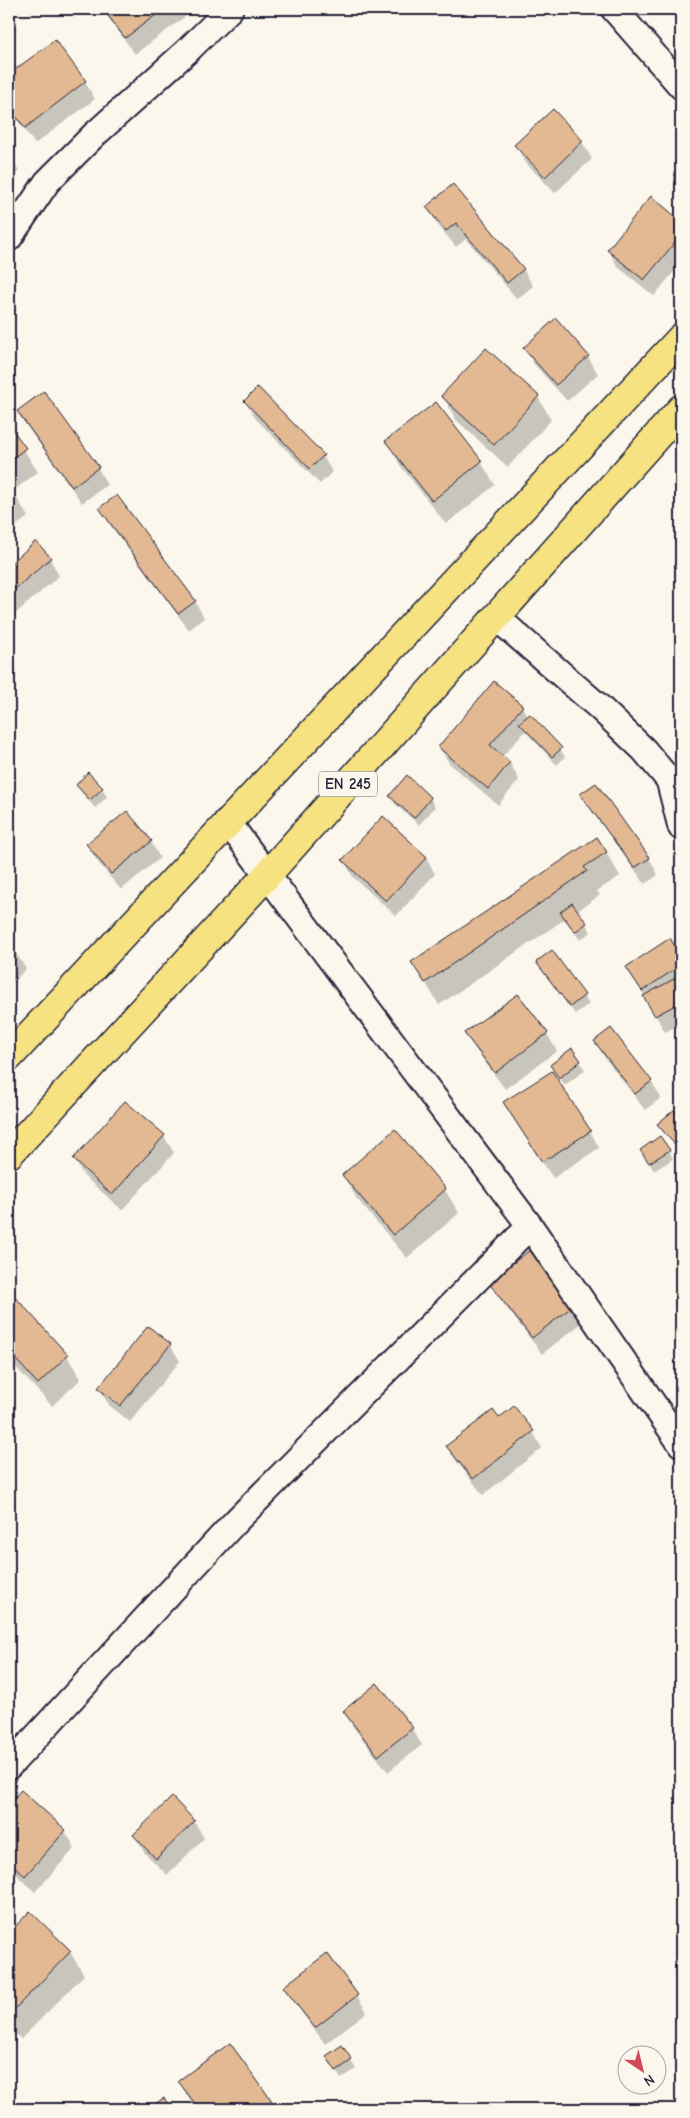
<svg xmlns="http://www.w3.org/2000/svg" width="690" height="2118" viewBox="0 0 690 2118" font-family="'Comic Neue',sans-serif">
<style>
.shadow{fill:#0003}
.building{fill:#e2b992;stroke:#22223b}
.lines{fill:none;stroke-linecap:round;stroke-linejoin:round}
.minor-casing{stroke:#22223b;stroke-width:29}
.primary-casing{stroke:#22223b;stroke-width:31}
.minor{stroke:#fbf7ec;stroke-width:25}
.primary{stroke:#f6e281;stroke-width:28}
.labels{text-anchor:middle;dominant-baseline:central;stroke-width:5;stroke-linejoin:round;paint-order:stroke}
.shield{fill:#fbf7ec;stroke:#636270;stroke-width:1}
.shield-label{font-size:15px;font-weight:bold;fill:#22223b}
</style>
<rect width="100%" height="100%" fill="#fbf7ec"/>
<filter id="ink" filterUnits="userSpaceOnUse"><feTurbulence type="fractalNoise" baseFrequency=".02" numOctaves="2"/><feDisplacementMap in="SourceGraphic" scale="10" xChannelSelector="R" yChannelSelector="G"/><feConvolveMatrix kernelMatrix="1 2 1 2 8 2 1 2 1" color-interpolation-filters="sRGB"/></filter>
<g filter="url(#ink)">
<path class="shadow" d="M102,9h80l4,7 -51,38z
M669,9h12v17z
M54,41l31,41 10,17 -60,45 -26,-35v-33z
M553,111l29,31 10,17 -37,34 -30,-31 -9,-17z
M9,154l10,17 -10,8z
M453,186l70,83 10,17 -16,13 -51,-60 -10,8 -19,-23 -9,-16z
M651,198l30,24v41l-27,33 -36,-29 -10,-17z
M555,320l33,37 10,17 -31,27 -33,-37 -9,-16z
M43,393l55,75 9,17 -25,18 -54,-75 -10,-17z
M443,396l95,1 13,23 -43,47 -52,-47z
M246,401l77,55 9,16 -12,12 -65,-66z
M9,427l29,45 -25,19 15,26 -19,14z
M387,441l94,21 14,23 -49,39 -46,-59z
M101,509l94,92 9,17 -15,12 -79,-105z
M36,543l14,16 9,17 -50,43v-52z
M522,707l6,10 32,32 5,8 -8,8 -32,-34 -23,26 8,6 9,17 -21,25 -49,-42 -10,-16z
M77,785l25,4 5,8 -12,11 -13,-15z
M582,794l67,64 9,17 -13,9 -53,-73z
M391,796l39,2 5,9 -16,18 -24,-21z
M151,842l9,16 -39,32 -24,-29 -10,-17z
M606,852l14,24 -23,15 3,4 -23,16 14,21 -11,8 -15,-21 -126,86 -26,-43z
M426,857l9,17 -39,42 -43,-39 -9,-17z
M669,940l12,18v66l-16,8 -28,-49z
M9,942l17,27 -17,17z
M552,952l37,52 -14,10 -32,-43z
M518,995l29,39 10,17 -52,38 -29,-39 -10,-17z
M595,1041l56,40 10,17 -16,12 -40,-52z
M571,1050l14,20 -20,15 -9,-12z
M125,1102l39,34 10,17 -52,57 -38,-34 -10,-17z
M674,1112l7,8v33l-22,-28z
M514,1119l76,12 9,17 -46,30z
M395,1131l50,59 14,23 -52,45 -50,-59 -14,-24z
M669,1150l4,9 -19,12 -8,-13z
M490,1282l82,25 10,16 -40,31 -42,-55z
M9,1292l58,64 14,23 -29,27 -43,-46z
M170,1345l10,16 -50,61 -21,-17 -10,-17z
M499,1419l34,13 9,16 -59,47 -26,-33 -10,-16z
M377,1685l35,44 10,16 -34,27 -34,-44 -10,-17z
M21,1791l44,40 10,17 -40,44 -26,-24v-63z
M194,1821l10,17 -37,37 -23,-23 -9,-16z
M30,1913l40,39 14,23 -63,64 -12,-12v-93z
M285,1987l72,9 10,16 -42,32 -30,-41z
M230,2045l41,57 5,7h-80l-3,-4 -14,-23z
M342,2047l14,22 -15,10 -9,-14z"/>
<path class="building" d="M103,9h61l-39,29z
M670,9h11v15z
M55,40l31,41 -61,47 -16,-21v-33z
M553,109l30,32 -38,36 -31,-32z
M453,184l71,85 -17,14 -51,-60 -10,8 -20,-24z
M651,196l30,25v14l-37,45 -37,-30z
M556,318l33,38 -33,29 -33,-37z
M486,348l53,48 -45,49 -53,-49z
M258,387l66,68 -14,14 -66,-68z
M44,391l55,76 -27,20 -55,-76z
M436,402l46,59 -50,40 -47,-60z
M9,425l17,23 -17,13z
M9,484l6,8 -6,5z
M117,495l79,106 -18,13 -79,-106z
M36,541l15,17 -42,36v-29z
M494,681l29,25 -33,39 20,17 -22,27 -50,-42z
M530,714l32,34 -10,9 -33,-34z
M88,772l15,16 -13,12 -14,-15z
M407,775l24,23 -17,20 -25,-22z
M596,783l54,75 -16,10 -54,-74z
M127,811l25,30 -41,33 -25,-30z
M383,816l44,41 -41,44 -44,-41z
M597,837l10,15 -23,15 3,4 -162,112 -14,-21z
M572,903l15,20 -12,9 -15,-20z
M670,938l11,18v9l-39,26 -16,-24z
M552,950l33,45 -15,12 -34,-45z
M681,975v27l-26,14 -12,-20z
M518,994l30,39 -53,40 -31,-40z
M611,1028l41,53 -17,13 -41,-53z
M572,1048l9,13 -22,17 -9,-13z
M552,1071l39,60 -49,31 -39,-60z
M125,1101l40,34 -53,60 -39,-36z
M674,1110l7,8v25l-4,4 -20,-23z
M395,1129l51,60 -53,46 -51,-60z
M660,1136l10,14 -21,13 -9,-13z
M530,1250l43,56 -41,32 -44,-56z
M9,1290l59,65 -30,29 -29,-32z
M148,1326l23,18 -51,62 -22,-18z
M514,1406l20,25 -61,48 -27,-33 47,-36 6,8z
M377,1683l36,45 -35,28 -35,-45z
M21,1790l45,40 -41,46 -16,-15v-58z
M172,1797l23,24 -39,38 -23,-24z
M30,1911l41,40 -62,64v-82z
M327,1953l31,42 -43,33 -32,-41z
M230,2043l42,58 -11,8h-62l-21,-28z
M342,2045l10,15 -16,11 -10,-15z
M164,2098l8,11h-25z"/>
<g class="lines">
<defs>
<path id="minor" d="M614,9l67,77
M9,238l38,-56 46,-46 93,-84 44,-43
M496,617l103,90 45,43 25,30 12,47
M227,821l303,405 151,218
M9,1766l227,-245 294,-295"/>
<path id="primary" d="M9,1057l672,-719
M9,1154l259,-280 413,-465"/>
</defs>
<use href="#minor" class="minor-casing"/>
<use href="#primary" class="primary-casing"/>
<use href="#minor" class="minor"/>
<use href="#primary" class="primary"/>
</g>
</g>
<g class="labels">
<rect class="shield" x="319" y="771.5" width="58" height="25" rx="4"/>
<g class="shield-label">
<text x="348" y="784">EN 245</text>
</g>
</g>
<rect width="690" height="2118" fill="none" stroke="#fbf7ec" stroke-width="30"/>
<rect x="15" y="15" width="660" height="2088" fill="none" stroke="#22223b" stroke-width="2" filter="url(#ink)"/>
<g transform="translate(642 2070) rotate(145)"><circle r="24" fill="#fbf7ec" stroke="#a4a2a5"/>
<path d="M0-4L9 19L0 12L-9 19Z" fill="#d1495b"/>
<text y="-8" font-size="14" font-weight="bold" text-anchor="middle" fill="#22223b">N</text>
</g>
</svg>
